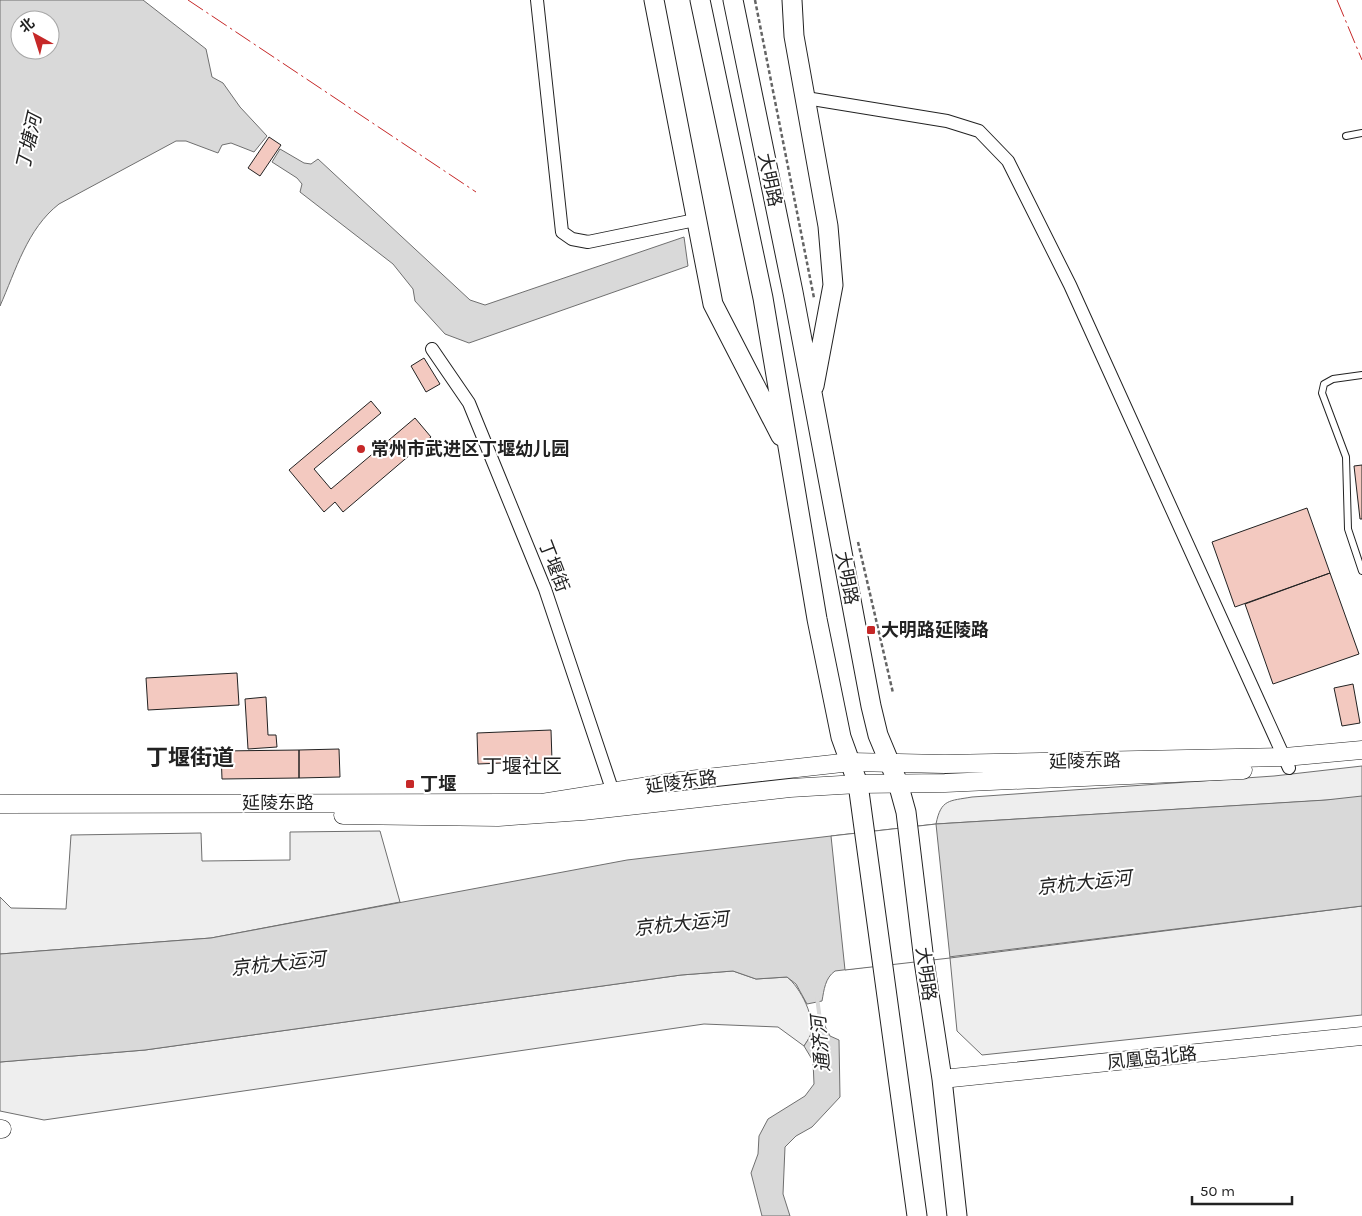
<svg xmlns="http://www.w3.org/2000/svg" width="1362" height="1216" viewBox="0 0 1362 1216" font-family="Karla,'Noto Sans SC',sans-serif">
<style>
.green{fill:#eee;stroke:#6f6f6f}
.water{fill:#d9d9d9;stroke:#6f6f6f;fill-rule:evenodd}
.pier{fill:#fff;stroke:#6f6f6f}
.lines{fill:none;stroke-linecap:round;stroke-linejoin:round}
.stream{stroke:#d9d9d9;stroke-width:4}
.building{fill:#f3c9c0;stroke:#222}
.lane-casing{stroke:#222;stroke-width:8}
.street-casing{stroke:#222;stroke-width:14}
.secondary-casing{stroke:#222;stroke-width:19}
.primary-casing{stroke:#222;stroke-width:21}
.path{stroke:#646464;stroke-width:2.5;stroke-dasharray:4 2.5;stroke-linecap:butt}
.lane{stroke:#fff;stroke-width:6}
.street{stroke:#fff;stroke-width:12}
.secondary{stroke:#fff;stroke-width:18}
.primary{stroke:#fff;stroke-width:19}
.power{stroke:#c62828;stroke-width:1;stroke-dasharray:18 4 2.5 4;stroke-linecap:butt}
.poi-dot{fill:#c62828;stroke:#fff;stroke-width:2}
.labels{text-anchor:middle;dominant-baseline:central;stroke-width:4;stroke-linejoin:round;paint-order:stroke}
.street-label{font-size:18px;fill:#222;stroke:#fff}
.poi-label{font-size:18px;font-weight:bold;fill:#222;stroke:#fff;text-anchor:start}
.water-label{font-size:19px;font-style:italic;fill:#222;stroke:#fff}
.quarter-label{font-size:20px;fill:#222;stroke:#fff}
.district-label{font-size:22px;font-weight:bold;fill:#222;stroke:#fff}
</style>
<rect width="100%" height="100%" fill="#fff"/>
<path class="green" d="M1362,766v32l-426,26c5,-25 13,-23 36,-27l302,-21z
M380,831l20,71 -189,36 -211,16v-57l11,11 55,1 5,-74 130,-2 1,28 88,-1v-28z
M1362,906v109l-380,40 -25,-24 -7,-73z
M733,971l23,8 31,-2c13,10 30,42 23,59 -1,3 -4,7 -6,10l-26,-19 -74,-3 -660,96 -44,-9v-49l145,-12 536,-75z"/>
<path class="water" d="M0,0h143l63,49 6,28 11,6 17,24 27,29 -13,16 -23,-9 -9,2 -4,8 -32,-12h-10l-117,63c-32,25 -43,66 -59,102zM20,20h30v30h-30z
M280,149l24,14 7,1 7,-5 152,141 15,5 199,-68 4,29 -219,77 -24,-9 -30,-33 -2,-12 -20,-25 -93,-72 2,-8 -5,-6 -25,-16z
M1362,796v110l-527,65c-10,7 -11,19 -13,30l-15,3 -11,-20 -9,-7 -31,2 -23,-8 -52,4 -536,75 -145,12v-108l211,-16 416,-78 204,-24 105,-12 390,-24z
M824,1024l6,12 9,4 1,57 -28,30 -16,9 -11,11 -2,47 7,22h-28l-11,-43 7,-19 1,-18 9,-17 37,-23 9,-12 -1,-23 -9,-15 7,-11 -1,-8z"/>
<path class="pier" d="M936,824l14,134 -105,12 -14,-134z"/>
<g class="lines">
<path class="stream" d="M817,997l4,31"/>
</g>
<path class="building" d="M269,137l12,8 -21,31 -12,-8z
M424,358l16,26 -14,8 -15,-26z
M371,401l10,12 -67,56 17,20 84,-71 16,19 -88,75 -8,-10 -11,10 -35,-42z
M1362,465v54h-2l-6,-53z
M1307,508l23,65 -95,34 -23,-65z
M1330,573l29,81 -86,30 -28,-80z
M237,673l2,32 -91,5 -2,-32z
M1353,684l7,39 -18,3 -8,-38z
M266,697l2,38h8l1,12 -29,2 -3,-50z
M551,730l1,31 -74,3 -1,-31z
M339,749l1,28 -41,1v-28z
M299,750v28l-77,1 -1,-28z"/>
<g class="lines">
<defs>
<path id="lane" d="M1346,136l16,-3
M1362,375l-29,4 -9,5 -2,9 24,64 2,72 14,42"/>
<path id="street" d="M537,0l25,232 10,7 16,3 107,-22
M806,98l141,23 32,10 29,30 62,124 219,483
M432,349l37,54 76,186 70,209"/>
<path id="secondary" d="M0,804l542,-1 138,-22 171,-19 94,2 340,-7 77,-7
M343,815l155,2 85,-6 207,-23 68,-4 87,-1 298,-13
M942,1079l420,-43
M0,1129h2"/>
<path id="primary" d="M654,0l59,304 68,132
M700,0l63,298 54,321 24,118 17,47 59,432
M733,0l60,292 78,414 7,29 20,48 8,29 18,149 18,118 15,137
M792,0l2,36 34,190 5,59 -19,101"/>
</defs>
<use href="#lane" class="lane-casing"/>
<use href="#street" class="street-casing"/>
<use href="#secondary" class="secondary-casing"/>
<use href="#primary" class="primary-casing"/>
<path class="path" d="M755,0l59,298
M858,542l35,151"/>
<use href="#lane" class="lane"/>
<use href="#street" class="street"/>
<use href="#secondary" class="secondary"/>
<use href="#primary" class="primary"/>
<path class="power" d="M188,0l288,192
M1337,0l25,60"/>
</g>
<g class="poi-dot">
<circle cx="361" cy="449" r="5"/>
<rect x="866" y="625" width="10" height="10" rx="2.5"/>
<rect x="405" y="779" width="10" height="10" rx="2.5"/>
</g>
<g class="labels">
<g class="street-label">
<text transform="translate(770 180) rotate(78)">大明路</text>
<text transform="translate(554 566) rotate(69)">丁堰街</text>
<text transform="translate(847 578) rotate(79)">大明路</text>
<text transform="translate(1085 761) rotate(-1)">延陵东路</text>
<text transform="translate(681 782) rotate(-8)">延陵东路</text>
<text x="278" y="803">延陵东路</text>
<text transform="translate(926 974) rotate(82)">大明路</text>
<text transform="translate(1152 1058) rotate(-6)">凤凰岛北路</text>
</g>
<g class="poi-label">
<text x="371" y="449">常州市武进区丁堰幼儿园</text>
<text x="881" y="630">大明路延陵路</text>
<text x="420" y="784">丁堰</text>
</g>
<g class="water-label">
<text transform="translate(29 142) rotate(-77)">丁塘河</text>
<text transform="translate(1084 883) rotate(-6)">京杭大运河</text>
<text transform="translate(681 924) rotate(-6)">京杭大运河</text>
<text transform="translate(278 964) rotate(-6)">京杭大运河</text>
<text transform="translate(821 1044) rotate(-95)">通济河</text>
</g>
<g class="quarter-label">
<text x="522" y="766">丁堰社区</text>
</g>
<g class="district-label">
<text x="190" y="758">丁堰街道</text>
</g>
</g>
<g transform="translate(35 35) rotate(321)"><circle r="24" fill="#ffffff" stroke="#a7a7a7"/>
<path d="M0-4L9 19L0 12L-9 19Z" fill="#c62828"/>
<text y="-8" font-size="14" font-weight="bold" text-anchor="middle" fill="#222222">北</text>
</g>
<path d="M1192 1196v8h100v-8" fill="none" stroke="#222222" stroke-width="2.5"/>
<text x="1200" y="1196" font-size="15" fill="#222222" stroke="#ffffff" stroke-width="4" paint-order="stroke">50 m</text>
</svg>
